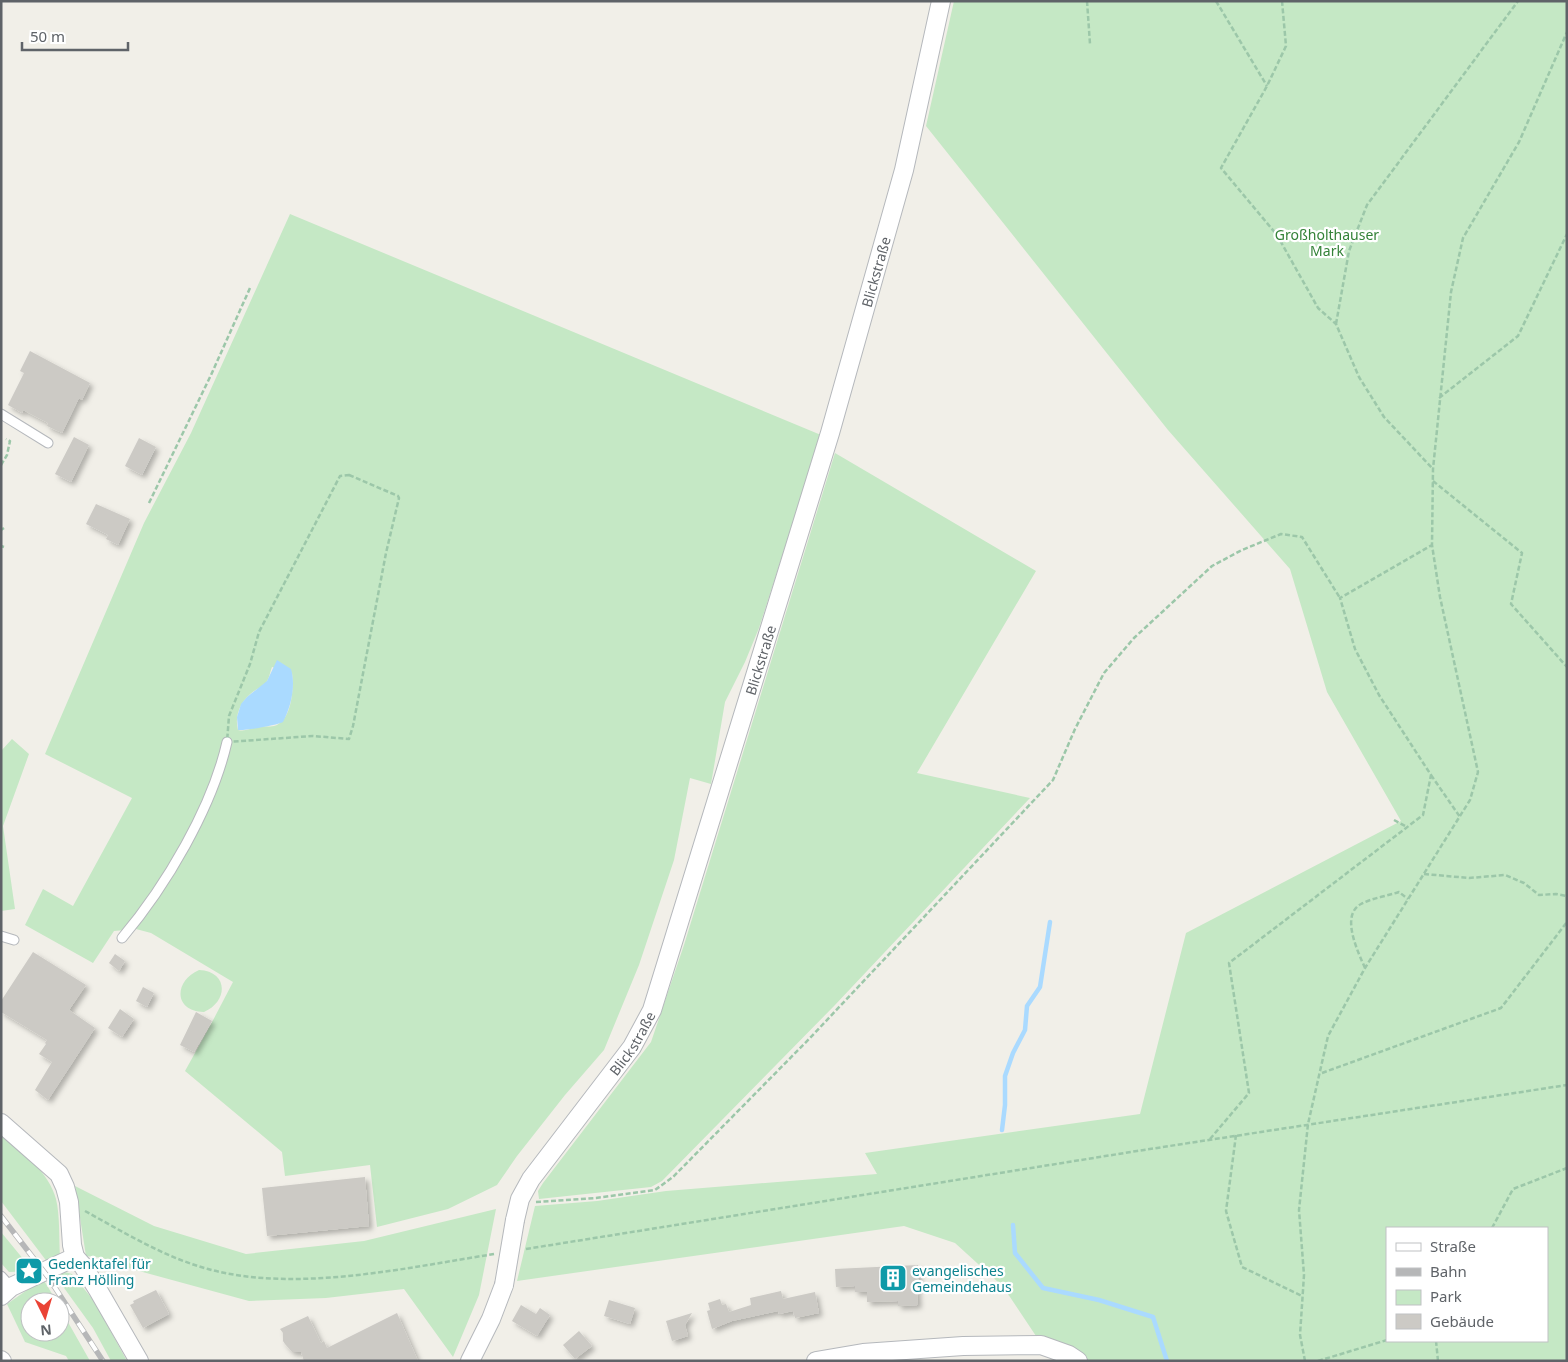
<svg xmlns="http://www.w3.org/2000/svg" width="1568" height="1362" viewBox="0 0 1568 1362" font-family="'Noto Sans',sans-serif">
<style>
.green{fill:#c5e8c5;fill-rule:evenodd}
.water{fill:#aadaff}
.lines{fill:none;stroke-linecap:round;stroke-linejoin:round}
.stream{stroke:#aadaff;stroke-width:4.5}
.building{fill:#cccac5;filter:url(#shadow)}
.lane-casing{stroke:#b5b8bc;stroke-width:11}
.street-casing{stroke:#b5b8bc;stroke-width:20}
.path{stroke:#9cc7a9;stroke-width:2.5;stroke-dasharray:5 2.5;stroke-linecap:butt}
.lane{stroke:#fff;stroke-width:9}
.street{stroke:#fff;stroke-width:18}
.rail-casing{stroke:#b6b7b8;stroke-width:5.5}
.rail{stroke:#fff;stroke-width:4;stroke-dasharray:11;stroke-linecap:butt}
.street-bridge-casing{stroke:#b5b8bc;stroke-width:20;stroke-linecap:butt}
.street-bridge{stroke:#fff;stroke-width:18}
.labels{text-anchor:middle;dominant-baseline:central;stroke-width:4.5;stroke-linejoin:round;paint-order:stroke}
.park-label{font-size:14px;fill:#348238;stroke:#fff}
.street-label{font-size:14px;fill:#5f6368;stroke:#fff}
.culture-label{font-size:14px;fill:#0d838f;stroke:#fff;text-anchor:start}
</style>
<defs>
<filter id="shadow"><feDropShadow dx="3.5" dy="3.5" stdDeviation="2.5" flood-color="#0004"/></filter>
</defs>
<rect width="100%" height="100%" fill="#f1efe8"/>
<path class="green" d="M954,1h613v1360h-483l-46,-22 -28,-42 -11,-14 -44,-40 -51,-17 -387,55 18,-75 62,-5 69,-10 211,-17 -12,-21 275,-39 46,-181 215,-112 -74,-129 -37,-123 -122,-139 -242,-304zM1387,1228h160v113h-160z
M290,214l531,221 -62,193 -14,34 -20,40 -14,82 -21,-6 -16,82 -35,105 -35,85 -39,45 -48,61 -20,29 -49,24 -71,18 -7,-62 -85,11 -3,-24 -97,-81 25,-45 23,-44 -82,-49 -15,-4 -22,2 -21,32 -68,-38 18,-36 30,17 59,-108 -87,-44 99,-231 47,-90zM272,667l20,6c2,15 0,48 -18,53 -5,1 -11,0 -16,1 -8,1 -12,5 -20,3 -4,-15 3,-30 16,-39 3,-2 7,-4 10,-6 5,-4 6,-13 8,-18z
M835,453l201,118 -119,202 113,25 -195,207 -173,176 -11,6 -112,12 -1,-8 5,-8 108,-141 33,-97z
M12,739l17,15 -26,72 12,83 -14,2v-160z
M199,970c29,1 30,31 5,42 -31,-1 -30,-31 -5,-42z
M1,1135c21,17 48,37 55,64 4,15 3,42 4,58l-12,6 -47,-62z
M75,1186l79,40 92,28 118,-13 132,-32 -17,86 -26,62 -49,-68 -78,9 -77,3 -121,-33 -25,-10 -17,-2z
M1,1232l32,39 -24,1 -8,-9z
M65,1272l7,2 22,27 33,60h-16l-18,-33 -39,-54z
M43,1279l14,23h-27v30h30v-24l30,53h-21l-3,-5 -41,-14 -18,-38z"/>
<path class="water" d="M277,660l14,9c5,17 0,38 -8,53 -5,3 -39,9 -45,8l-1,-13 4,-13 6,-7 20,-16z"/>
<g class="lines">
<path class="stream" d="M1002,1130l3,-25v-29l8,-23 12,-23 2,-24 13,-19 10,-65
M1013,1225l2,28 28,35 56,12 54,17 14,44"/>
</g>
<path class="building" d="M30,351l60,32 -8,17 -3,-2 -17,35 -15,-7 1,-3 -25,-13 -1,3 -14,-8 16,-32 -4,-2z
M74,437l15,8 -18,37 -16,-8z
M139,438l17,9 -14,28 -17,-9z
M96,504l34,15 -12,26 -12,-6 2,-4 -22,-11z
M33,952l53,33 -17,25 26,18 -47,72 -13,-10 17,-28 -13,-8 7,-10 -1,-1 2,-3 -46,-28v-11z
M115,954l10,7 -6,10 -10,-8z
M143,987l11,6 -7,14 -11,-6z
M120,1009l14,10 -12,18 -14,-9z
M196,1012l16,9 -18,31 -14,-7z
M365,1177l4,49 -102,10 -5,-48z
M918,1265l1,22h-2l1,18 -20,1v-5l-31,1v-10h-12v-6l-19,1 -1,-18z
M156,1290l13,24 -26,14 -13,-23 4,-2 -1,-2z
M781,1291l2,8 32,-7 4,21 -24,5 -2,-7 -14,3 -1,-3 -46,10 -20,8 -5,-18 3,-1 -2,-7 12,-4 2,6 4,-1 3,8 22,-7 -1,-7z
M609,1300l26,8 -5,16 -26,-8z
M521,1305l15,9 4,-6 10,7 -13,21 -25,-15z
M397,1313l21,48h-114l-3,-9h-9l-7,-8 -2,-3v-8l-3,-4 28,-13 13,27 3,-2 3,7z
M692,1313l-7,12 3,11 -16,5 -6,-20z
M579,1331l13,15 -17,13 -12,-14z"/>
<g class="lines">
<defs>
<path id="lane" d="M1,414l47,29
M1,936l13,4
M122,938c44,-52 90,-130 105,-196
M1,1276l10,11"/>
<g id="street">
<path d="M1,1123l58,51 6,13 4,15 3,43 3,12 8,9 15,24 41,71"/>
<path id="s1" d="M515,1220l5,-21 11,-20 101,-132 20,-37 178,-577 74,-263 37,-169"/>
<path d="M1,1296l10,-9 64,-30"/>
<path d="M1,1360l1,1"/>
<path d="M470,1361l21,-42 13,-34"/>
<path d="M816,1361l47,-8 100,-7 78,-1 28,10 9,6"/>
</g>
</defs>
<use href="#lane" class="lane-casing"/>
<use href="#street" class="street-casing"/>
<path class="path" d="M1087,1l3,43
M1216,1l51,85
M1282,1l4,45 -19,40 -46,82 56,67 41,73 18,16 23,53 25,40 48,51
M1336,324l13,-73 18,-46 151,-204
M1439,398l79,-62 49,-102
M1,465l6,-10 3,-14 -4,-2
M349,475l49,21 1,2 -13,55 -33,173 -4,13 -36,-3 -86,6 2,-26 21,-52 9,-32 81,-156z
M1433,481l89,72 -11,51 56,63
M149,503l62,-128 39,-87
M1,530l3,-2
M1,546l3,1
M1431,775l29,42
M1394,820l13,7
M1424,874l45,4 36,-3 19,8 15,12 17,-1 11,2
M1365,968c-7,-16 -25,-53 -4,-64 11,-6 26,-8 38,-12l9,7
M1322,1073l179,-65 66,-86
M1236,1135l-10,76 16,56 60,29
M1210,1139l39,-46 -20,-130 194,-148 8,-40 -52,-80 -24,-46 -15,-51 92,-53
M536,1202l60,-4 59,-8 18,-13 137,-139 243,-258 22,-51 29,-56 30,-35 78,-72 30,-16 39,-16 21,3 38,61
M85,1211c40,22 79,46 123,58 88,24 197,-1 286,-15
M1492,1228l21,-39 54,-21
M526,1249l611,-98 430,-66
M1436,1341l2,20
M1305,1361l-5,-26 4,-60 -5,-65 9,-86 20,-88 37,-68 105,-168 8,-28 -38,-175 -8,-52 1,-76 18,-177 12,-54 56,-96 48,-110
M1318,1361l69,-21"/>
<use href="#lane" class="lane"/>
<use href="#street" class="street"/>
<defs>
<path id="rail" d="M1,1216l47,61 55,84"/>
</defs>
<use href="#rail" class="rail-casing"/>
<use href="#rail" class="rail"/>
<defs>
<path id="street-bridge" d="M504,1285l11,-65"/>
</defs>
<use href="#street-bridge" class="street-bridge-casing"/>
<use href="#street-bridge" class="street-bridge"/>
</g>
<defs>
<symbol id="sight-square" viewBox="-11 -11 22 22"><rect x="-9" y="-9" width="18" height="18" rx="4" fill="#0f9aa8" stroke="#fff"/><path d="M0-6L1.8-2.2L6-1.7L2.9 1.2L3.7 5.4L0 3.3L-3.7 5.4L-2.9 1.2L-6-1.7L-1.8-2.2Z" fill="#fff"/></symbol>
<symbol id="building-square" viewBox="-11 -11 22 22"><rect x="-9" y="-9" width="18" height="18" rx="4" fill="#0f9aa8" stroke="#fff"/><path d="M-4-6H4V6H1V3H-1V6H-4ZM-2.5-4.3h1.7v1.8h-1.7ZM.8-4.3h1.7v1.8H.8ZM-2.5-1h1.7V.8h-1.7ZM.8-1h1.7V.8H.8Z" fill="#fff"/></symbol>
</defs>
<g fill-rule="evenodd">
<use href="#sight-square" x="13" y="1255" width="32" height="32"/>
<use href="#building-square" x="877" y="1262" width="32" height="32"/>
</g>
<g class="labels">
<g class="park-label">
<text x="1327" y="234">Großholthauser<tspan x="1327" dy="16">Mark</tspan></text>
</g>
<g class="street-label">
<text stroke="none"><textPath href="#s1" startOffset="1024">Blickstraße</textPath></text>
<text stroke="none"><textPath href="#s1" startOffset="619">Blickstraße</textPath></text>
<text stroke="none"><textPath href="#s1" startOffset="214">Blickstraße</textPath></text>
</g>
<g class="culture-label">
<text x="48" y="1263">Gedenktafel für<tspan x="48" dy="16">Franz Hölling</tspan></text>
<text x="912" y="1270">evangelisches<tspan x="912" dy="16">Gemeindehaus</tspan></text>
</g>
</g>
<rect width="1568" height="1362" fill="none" stroke="#5f6368" stroke-width="5"/>
<rect x="1386" y="1227" width="162" height="115" fill="#ffffff" stroke="#bfc1c3"/>
<rect x="1396" y="1243" width="25" height="8" fill="#ffffff" stroke="#bfc1c3"/>
<text x="1430" y="1252" font-size="15" fill="#5f6368">Straße</text>
<rect x="1396" y="1268" width="25" height="8" fill="#b6b7b8" stroke="#bfc1c3"/>
<text x="1430" y="1277" font-size="15" fill="#5f6368">Bahn</text>
<rect x="1396" y="1290" width="25" height="15" fill="#c5e8c5" stroke="#bfc1c3"/>
<text x="1430" y="1302" font-size="15" fill="#5f6368">Park</text>
<rect x="1396" y="1314" width="25" height="15" fill="#cccac5" stroke="#bfc1c3"/>
<text x="1430" y="1327" font-size="15" fill="#5f6368">Gebäude</text>
<g transform="translate(45 1317) rotate(175)"><circle r="24" fill="#ffffff" stroke="#bfc1c3"/>
<path d="M0-4L9 19L0 12L-9 19Z" fill="#ea4335"/>
<text y="-8" font-size="14" font-weight="bold" text-anchor="middle" fill="#5f6368">N</text>
</g>
<path d="M22 42v8h106v-8" fill="none" stroke="#5f6368" stroke-width="2.5"/>
<text x="30" y="42" font-size="15" fill="#5f6368" stroke="#ffffff" stroke-width="4" paint-order="stroke">50 m</text>
</svg>
